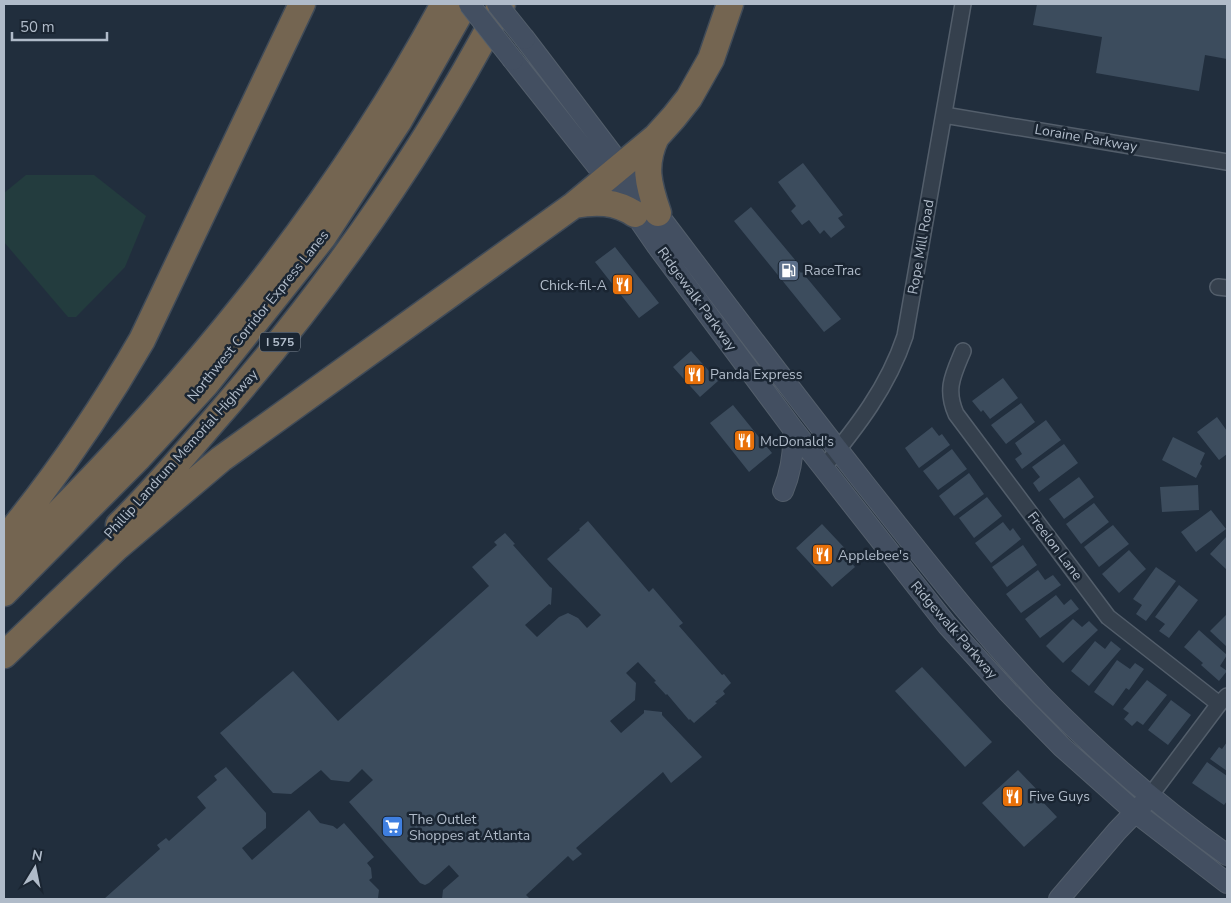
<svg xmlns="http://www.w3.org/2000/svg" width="1231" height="903" viewBox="0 0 1231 903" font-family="'Nunito Sans',sans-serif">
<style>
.green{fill:#233c3e}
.building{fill:#3c4c5d}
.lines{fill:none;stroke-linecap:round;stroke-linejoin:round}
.minor-casing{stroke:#535e6b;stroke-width:18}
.secondary-casing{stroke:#535e6b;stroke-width:22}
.motorway-casing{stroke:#404b58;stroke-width:29}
.minor{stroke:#35404d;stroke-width:15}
.secondary{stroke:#434f61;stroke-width:20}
.motorway{stroke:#746551;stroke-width:26}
.secondary-bridge-casing{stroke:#535e6b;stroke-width:22;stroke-linecap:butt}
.secondary-bridge{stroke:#434f61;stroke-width:20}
.labels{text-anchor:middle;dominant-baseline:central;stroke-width:5;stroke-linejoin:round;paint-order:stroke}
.shield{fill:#1a2532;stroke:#838e9c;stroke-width:1}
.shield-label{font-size:12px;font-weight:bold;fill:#b0bbc9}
.street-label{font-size:14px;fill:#b0bbc9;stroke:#1a2532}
.poi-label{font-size:14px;fill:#b0bbc9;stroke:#1a2532;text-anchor:start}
</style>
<rect width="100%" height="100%" fill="#212e3d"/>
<path class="green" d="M26,175h68l52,41 -21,51 -49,50h-8l-64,-75v-49z"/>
<path class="building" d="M1037,4h190v55l-22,-4 -6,36 -103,-18 6,-36 -69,-12z
M803,163l40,52 -5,3 7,9 -14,11 -7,-8 -4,4 -11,-14 -7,5 -11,-14 5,-5 -18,-24z
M751,207l45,54 -3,2 8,10 1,-1 39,47 -17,13 -90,-111z
M615,247l44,56 -20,15 -44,-56z
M691,351l27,30 -18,16 -27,-30z
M1003,378l15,20 -28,21 -7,-9 -2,2 -9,-11z
M1021,403l14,19 -29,22 -15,-19z
M733,405l39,48 -23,19 -39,-49z
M1217,417l10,14v23l-8,6 -22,-28z
M1046,420l15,20 -39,29 -7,-10 7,-5 -7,-11z
M932,427l7,9 3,-2 8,11 -31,23 -14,-20z
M1173,437l32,16 -5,11 2,2 -6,12 -34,-18z
M1064,444l14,19 -39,29 -6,-9 7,-6 -8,-10z
M952,449l15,20 -29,21 -15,-19z
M969,473l15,21 -30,22 -15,-20z
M1079,477l15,20 -30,22 -15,-20z
M1198,485l1,25 -37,2 -2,-25z
M987,497l15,19 -28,22 -15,-20z
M1094,503l15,19 -28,22 -15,-20z
M1211,510l15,19 -30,23 -15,-20z
M588,521l61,71 4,-4 30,35 -4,3 43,49 2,-1 7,9 -8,8 2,3 -10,8 2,1 -23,20 -4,-4 -1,1 -22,-26 -1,1 -12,-13 2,-1 -18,-19 -12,11 10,10 -1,17 -25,21 11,12 23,-20v-3l18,2v3l40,42 -31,26 -8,-11 -87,76 6,6 -9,7 -5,-5 -42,39 4,4h-88l1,-9 16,-14 -10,-11 -20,18 -4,2 -5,-2 -71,-81 24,-22 -11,-11 -13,13 -18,-2 -10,-10 -30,24 -18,-1 -53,-60 73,-62 45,50 151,-135 -17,-19 25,-22 -3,-3 11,-9 10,11 -2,1 37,42 2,1 -1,17 -2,-1 -24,21 12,12 22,-20 9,-4 10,5 9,10 14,-13 -54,-56 33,-29 -1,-1z
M1003,522l7,9 3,-3 8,11 -30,24 -16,-20z
M822,524l31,33 -4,3 6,7 -23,20 -36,-39z
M1113,525l16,19 -30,23 -15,-20z
M1227,536v34l-17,-16z
M1023,545l14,20 -30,22 -15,-20z
M1129,550l17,19 -27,24 -17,-19z
M1156,567l20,14 -30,40 -10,-7 6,-9 -9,-6z
M1038,570l7,10 8,-5 8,10 -40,28 -15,-19z
M1179,585l19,15 -29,38 -10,-7 6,-7 -10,-7z
M1056,595l8,10 7,-6 8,10 -39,29 -15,-19z
M1227,614v33l-17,-16z
M1073,619l9,8 7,-6 9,9 -35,33 -17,-17z
M1199,630l28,25 -7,11 7,5 -8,10 -18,-16 2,-2 -19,-16z
M1095,641l10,8 6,-8 10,8 -32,37 -18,-15z
M1117,660l13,9 5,-6 9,6 -15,21 -3,-2 -13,18 -19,-14z
M922,667l70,75 -27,25 -70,-76z
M1147,680l20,15 -24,30 -6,-4 -5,5 -8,-7 5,-6 -6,-4z
M1171,700l20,15 -23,30 -20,-15z
M1227,742v29l-17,-12 9,-12 3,2z
M1207,762l20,14v25l-3,4 -32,-22z
M226,767l40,46v15l-24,20 10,12 57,-50 11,13 13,3 4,3 7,-6 30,34 -7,6 4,5 1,10 -3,2 10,10 -1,8 -274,1 56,-50 -3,-4 9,-7 3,3 37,-33 -9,-11 20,-17 -3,-4z
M1018,770l25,26 -3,3 17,18 -33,30 -42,-44z"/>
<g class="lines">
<defs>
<path id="minor" d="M944,115l283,47
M1218,287l9,1
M963,351c-10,24 -18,38 -7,63l152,203 111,87
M823,468c34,-41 65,-81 82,-132l58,-332
M1150,796l69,-92 8,-8"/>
<path id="secondary" d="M525,39c113,148 224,298 339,444 58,73 114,146 178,213 57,58 119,112 185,159
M513,60l122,154 22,32 136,183 154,196 61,67 54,55 73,65 92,71
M783,491c9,-21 11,-40 10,-62
M1059,899l58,-68 27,-28"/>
<path id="motorway" d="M656,137c-13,28 -8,47 2,76
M574,205c22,-4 41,-4 61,9
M119,525c34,-33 65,-70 96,-106 111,-127 209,-266 287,-415
M4,540c52,-63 97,-129 138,-200l160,-336
M4,567c173,-168 325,-350 440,-563
M4,593l135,-136 67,-73 117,-147 75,-115 67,-118
M4,655l112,-107 105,-89 353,-254 82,-68 18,-20 15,-19 22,-39 19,-55"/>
</defs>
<use href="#minor" class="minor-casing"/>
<use href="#secondary" class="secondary-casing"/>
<use href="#motorway" class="motorway-casing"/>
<use href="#minor" class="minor"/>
<use href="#secondary" class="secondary"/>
<use href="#motorway" class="motorway"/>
<defs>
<path id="secondary-bridge" d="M469,4l44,56
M497,4l28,35"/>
</defs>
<use href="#secondary-bridge" class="secondary-bridge-casing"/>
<use href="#secondary-bridge" class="secondary-bridge"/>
</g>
<defs>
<symbol id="fuel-square" viewBox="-11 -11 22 22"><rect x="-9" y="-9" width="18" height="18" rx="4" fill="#5c6f8a" stroke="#1a2532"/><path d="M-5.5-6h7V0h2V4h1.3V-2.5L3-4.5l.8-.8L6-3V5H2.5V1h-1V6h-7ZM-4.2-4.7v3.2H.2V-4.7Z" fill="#fff"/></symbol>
<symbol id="restaurant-square" viewBox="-11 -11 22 22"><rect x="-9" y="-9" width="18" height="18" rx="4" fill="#e8710a" stroke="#1a2532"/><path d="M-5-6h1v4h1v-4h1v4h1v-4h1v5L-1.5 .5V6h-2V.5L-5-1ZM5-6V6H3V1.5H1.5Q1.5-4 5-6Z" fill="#fff"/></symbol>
<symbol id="supermarket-square" viewBox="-11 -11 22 22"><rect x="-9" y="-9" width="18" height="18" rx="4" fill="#3f7fe0" stroke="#1a2532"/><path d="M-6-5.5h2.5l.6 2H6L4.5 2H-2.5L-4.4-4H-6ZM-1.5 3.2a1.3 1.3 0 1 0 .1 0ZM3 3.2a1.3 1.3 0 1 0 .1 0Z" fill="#fff"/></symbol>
</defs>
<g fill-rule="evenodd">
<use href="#fuel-square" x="776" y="258" width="25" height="25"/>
<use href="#restaurant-square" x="610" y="272" width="25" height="25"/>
<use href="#restaurant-square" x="682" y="362" width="25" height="25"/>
<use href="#restaurant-square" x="732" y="428" width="25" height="25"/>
<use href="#restaurant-square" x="810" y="542" width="25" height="25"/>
<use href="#restaurant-square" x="1000" y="784" width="25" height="25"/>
<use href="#supermarket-square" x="380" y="814" width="25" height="25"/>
</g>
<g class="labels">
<rect class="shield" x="260" y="332.5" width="40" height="19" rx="4"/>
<g class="shield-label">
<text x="280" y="342">I 575</text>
</g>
<g class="street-label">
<text transform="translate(1086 138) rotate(10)">Loraine Parkway</text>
<text transform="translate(921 247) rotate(-80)">Rope Mill Road</text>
<text transform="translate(697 299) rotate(54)">Ridgewalk Parkway</text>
<text transform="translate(258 316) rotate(-51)">Northwest Corridor Express Lanes</text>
<text transform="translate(181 454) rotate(-48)">Phillip Landrum Memorial Highway</text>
<text transform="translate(1055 546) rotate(53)">Freelon Lane</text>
<text transform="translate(954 630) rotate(49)">Ridgewalk Parkway</text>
</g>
<g class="poi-label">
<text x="804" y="270">RaceTrac</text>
<text x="607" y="285" text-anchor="end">Chick-fil-A</text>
<text x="710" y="374">Panda Express</text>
<text x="760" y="441">McDonald's</text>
<text x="838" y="555">Applebee's</text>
<text x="1029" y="796">Five Guys</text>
<text x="409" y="819">The Outlet<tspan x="409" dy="16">Shoppes at Atlanta</tspan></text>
</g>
</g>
<rect width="1231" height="903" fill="none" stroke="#b0bbc9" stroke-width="10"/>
<g transform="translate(35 868) rotate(10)" stroke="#1a2532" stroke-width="4" paint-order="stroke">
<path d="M0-4L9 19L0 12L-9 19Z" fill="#b0bbc9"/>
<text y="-8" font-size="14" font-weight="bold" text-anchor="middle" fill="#b0bbc9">N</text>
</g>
<path d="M12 32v8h95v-8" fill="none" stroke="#b0bbc9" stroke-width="2.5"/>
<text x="20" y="32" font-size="15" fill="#b0bbc9" stroke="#1a2532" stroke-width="4" paint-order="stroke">50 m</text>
</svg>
